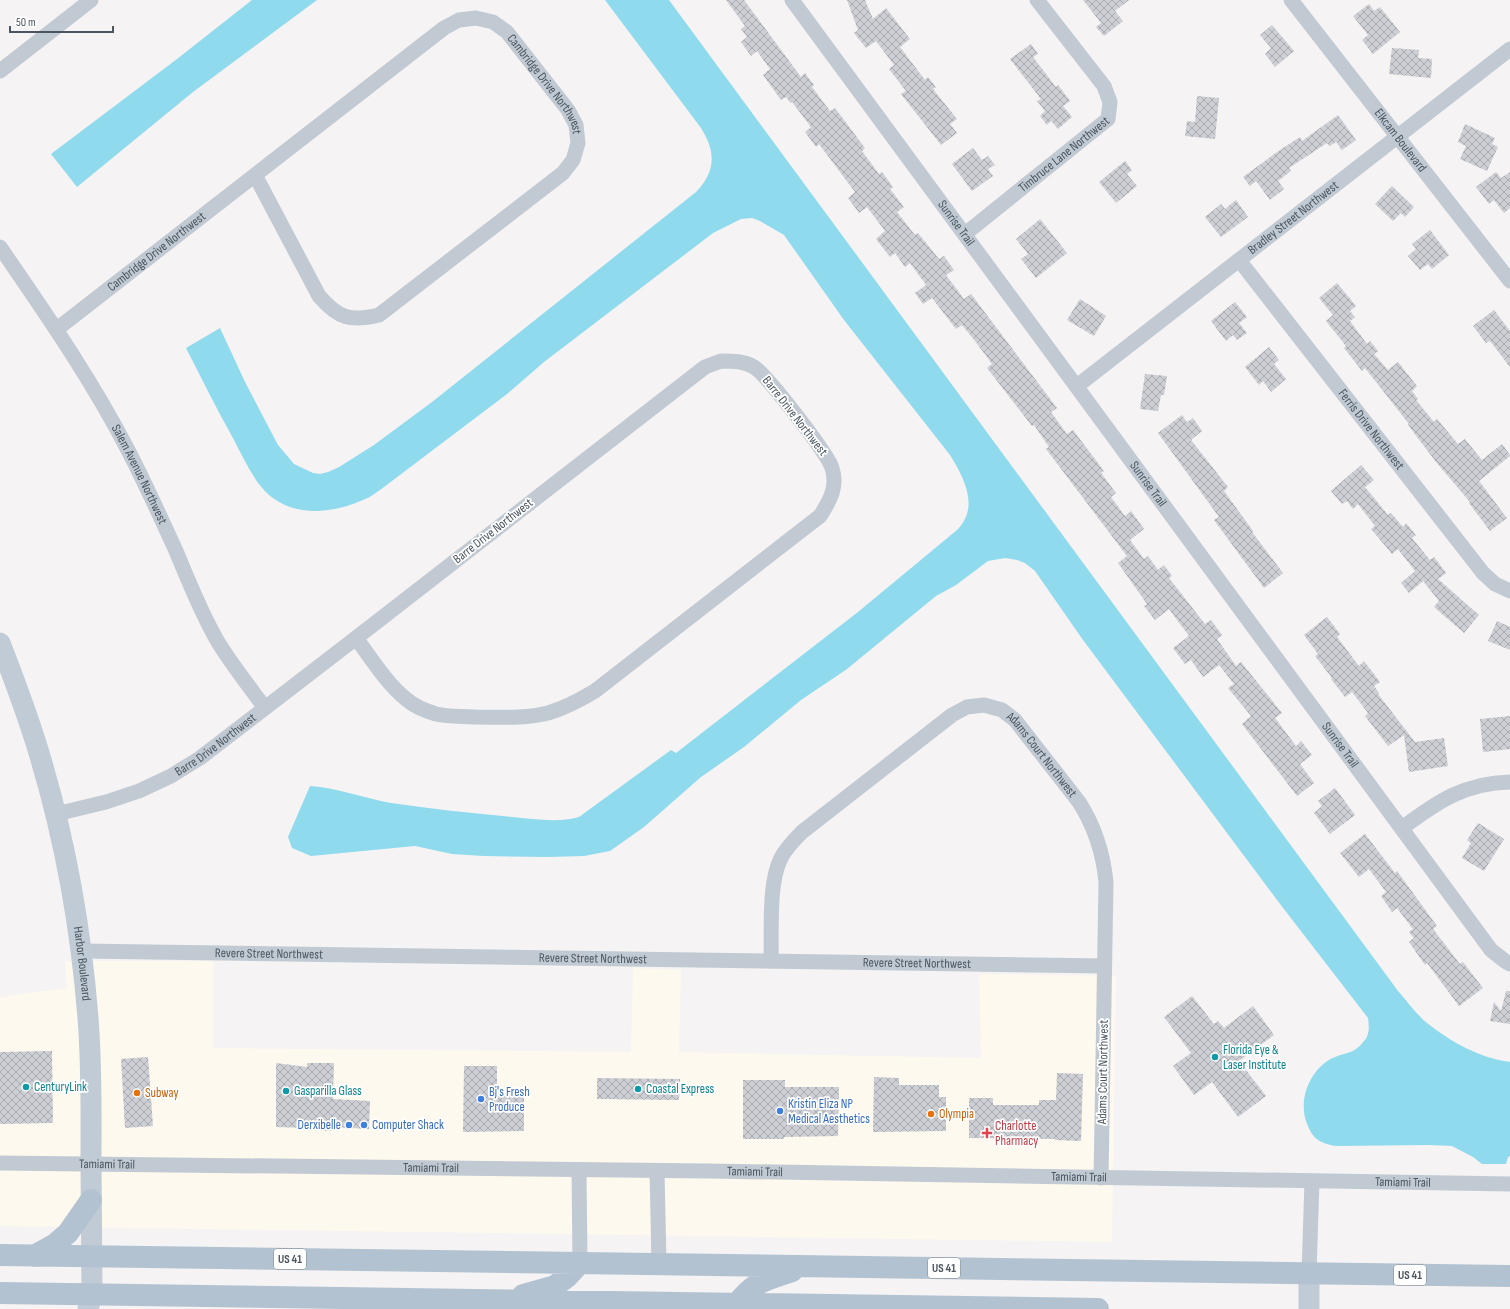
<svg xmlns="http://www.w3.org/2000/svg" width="1510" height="1309" viewBox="0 0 1510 1309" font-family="'Sofia Sans Condensed',sans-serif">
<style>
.commercial{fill:#fdf9ef}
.water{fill:#90daee}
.building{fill:url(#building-cross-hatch)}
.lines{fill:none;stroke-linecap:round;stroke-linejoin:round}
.street{stroke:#c1cad2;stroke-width:15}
.secondary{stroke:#c1cbd6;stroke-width:21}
.primary{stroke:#b3c2d1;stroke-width:22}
.culture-dot{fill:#0f9aa8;stroke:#fff;stroke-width:1.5}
.food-dot{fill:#e8710a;stroke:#fff;stroke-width:1.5}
.shop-dot{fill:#3f7fe0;stroke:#fff;stroke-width:1.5}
.health-dot{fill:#e0444e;stroke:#fff;stroke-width:1.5}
.labels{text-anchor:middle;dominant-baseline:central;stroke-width:3.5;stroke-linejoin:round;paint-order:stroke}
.shield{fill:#fff;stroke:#808990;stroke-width:1}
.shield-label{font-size:12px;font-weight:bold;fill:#4a5661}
.street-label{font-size:13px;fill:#4a5661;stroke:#fff}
.culture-label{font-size:13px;fill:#0d838f;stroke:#fff;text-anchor:start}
.shop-label{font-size:13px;fill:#366cbe;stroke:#fff;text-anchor:start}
.food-label{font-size:13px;fill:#c56008;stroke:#fff;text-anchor:start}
.health-label{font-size:13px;fill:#be3a42;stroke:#fff;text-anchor:start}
</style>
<defs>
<pattern id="building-cross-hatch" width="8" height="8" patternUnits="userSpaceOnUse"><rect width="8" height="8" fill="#cdcfd5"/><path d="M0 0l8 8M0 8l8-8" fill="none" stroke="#a8abb0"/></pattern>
</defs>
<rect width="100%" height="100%" fill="#f5f3f3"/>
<path class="commercial" d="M65,961h148v87l418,4 2,-84 48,2 -2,82 302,6 -2,-84 137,2 -4,266 -1112,-16v-229l67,-9z"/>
<path class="water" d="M252,0h65l-124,92 -116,95 -26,-33 126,-95z
M605,0h64l729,991c9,10 18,23 29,32 24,19 53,35 83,39v94l-2,1 -2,7h-24l-9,-7 -21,-11 -23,-1 -93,1c-18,-3 -24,-8 -30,-25 -8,-24 6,-55 29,-64 13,-5 20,-4 29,-16 6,-6 5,-15 4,-23l-91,-118 -194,-260 -48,-69 -10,-8 -8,-3 -12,-2 -17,3 -32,24 -20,11 -89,73 -46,31 -57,47 -43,30 -57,50 -34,24 -26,5 -36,1 -64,-1 -32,-2 -37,-8 -104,10 -19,-8 -4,-11 22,-51c28,2 54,12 81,17 40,6 81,10 121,14 21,2 47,6 67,0l92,-67 5,3 182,-141 99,-82c23,-23 7,-52 -7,-75l-106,-135 -60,-85 -24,-14 -8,-3 -11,1 -28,14 -169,129 -37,32 -123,93c-7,5 -13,10 -21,13 -29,13 -69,18 -95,-6 -15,-14 -24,-35 -34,-54 -17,-30 -32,-61 -48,-92l34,-20 25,54 33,63 16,19 19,9 7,1 8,-2 11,-5 35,-22 58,-43 264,-210c20,-21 20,-40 5,-64z"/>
<path class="building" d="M726,0h18l57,77 4,-4 9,12 -2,2 18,24 5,-3 30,40 -3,3 17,23 3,-2 11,15 -3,2 14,18 -7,5 18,23 3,-2 21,26 5,-3 10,14 -8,5 18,24 7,-5 86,114 -6,4 16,22 6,-4 31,41 -3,2 15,20 -5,4 14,19 6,-5 13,18 -14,11 14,19 4,-3 10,14 6,-5 8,11 -3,2 36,46 6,-4 11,15 -5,4 19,27 5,-4 41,51 -7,5 21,28 5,-5 11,14 -12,9 14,19 -17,13 -55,-72 9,-8 -23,-28 6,-4 -15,-19 -16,12 -12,-17 -6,4 -12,-16 16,-12 -20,-27 -14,11 -11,-14 3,-2 -29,-41 9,-7 -81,-107 3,-2 -15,-22 -2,1 -45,-58 5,-4 -17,-23 -13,-16 -6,4 -24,-31 -9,6 -8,-11 11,-8 -16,-22 -5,4 -10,-14 -5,4 -14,-18 9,-8 -18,-24 -8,6 -11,-15 7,-6 -36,-48 -3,3 -11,-15 6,-5 -19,-25 -1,1 -5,-6 -5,3 -18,-25 7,-6 -13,-18 -6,5 -10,-14 6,-5 -6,-8 4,-3z
M847,0h18l8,19 13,-11 24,31 -10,8 25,33 3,-3 8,10 -3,2 24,30 -7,5 7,9 -16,12 -40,-51 5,-3 -17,-22 5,-4 -18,-24 -10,7 -12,-15 4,-3z
M1083,0h46l-14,11 8,10 -19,15 -8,-9 5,-4z
M1369,4l5,7 6,-4 20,25 -27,22 -11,-14 6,-5 -15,-19z
M1272,25l22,26 -19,16 -10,-13 6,-6 -11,-13z
M1031,44l7,10 -5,3 23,30 2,-2 12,16 -7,5 9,11 -14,12 -7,-8 -4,4 -7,-9 5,-5 -8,-10 4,-2 -31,-40z
M1392,48l27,2 -1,8 14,1 -1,19 -42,-4z
M1197,96l22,2 -4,41 -30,-3 2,-15 8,1z
M1338,115l18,25 -14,10 -6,-8 -6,4 -3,-3 -38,25 2,3 -13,10 6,8 -14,11 -14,-19 -6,5 -7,-9 34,-25 23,-15 2,4z
M1465,124l30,14 -3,6 6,3 -11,24 -27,-12 6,-13 -8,-4z
M973,148l9,12 6,-4 7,9 -7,4 5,7 -21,15 -20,-27z
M1125,161l7,9 -5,4 10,12 -21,17 -17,-21z
M1496,172l5,6 9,-6v36l-6,5 -10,-13 -5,4 -13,-17z
M1392,186l22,21 -9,10 -4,-4 -8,8 -18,-17z
M1236,200l12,17 -27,20 -16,-20 16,-13 4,5z
M1040,219l27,34 -31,25 -15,-19 7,-5 -12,-15z
M1430,230l19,25 -17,14 -4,-5 -8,6 -12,-14 8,-7 -4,-5z
M1337,283l19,23 -6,5 5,6 -5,4 17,23 3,-3 8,10 -4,3 14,16 10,-8 19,24 -5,5 6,8 -2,1 18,22 3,-3 21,25 7,-5 17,21 20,-16 8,11v1l-31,25 28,37 -17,13 -21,-28 1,-1 -34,-40 -28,-37 1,-1 -44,-56 -3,3 -18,-23 2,-2 -20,-25 7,-6 -14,-17z
M1080,299l26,17 -12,20 -27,-16z
M1235,302l12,15 -8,6 8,10 -10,7 -4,-5 -7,6 -15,-20z
M1494,310l16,21v36l-20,-26 -4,2 -13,-17z
M1269,347l10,13 -5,4 12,15 -15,13 -8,-11 -4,4 -14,-18z
M1145,374l22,2 -3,19h-3l-3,16 -18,-2z
M1182,415l5,7 6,-4 9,13 -11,9 37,47 -4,4 29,40 -1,1 31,41 -19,15 -50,-68 5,-3 -61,-84z
M1361,465l13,15 -9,7 23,28 3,-2 12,14 3,-4 10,12 -4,3 18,22 4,-3 12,16 -8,6 41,36 -15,18 -30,-26 5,-6 -16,-20 -14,12 -8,-10 14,-12 -17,-22 -6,5 -21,-25 4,-3 -17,-22 -5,5 -6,-8 -5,3 -11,-13z
M1327,617l13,17 -3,3 22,29 5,-5 16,21 -6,4 5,7 -1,1 37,48 29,-4 4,28 -39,6 -5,-37 -16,11 -23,-30 3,-3 -16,-21 -7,5 -14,-18 1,-1 -17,-22 3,-2 -14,-19z
M1497,621l13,6v23l-22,-9z
M1510,716v33l-27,3 -3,-33z
M1335,788l20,27 -25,19 -16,-21 8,-7 -4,-5z
M1478,823l26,16 -20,32 -22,-13 9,-15 -4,-3z
M1365,834l30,39 2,-2 40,55 -4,3 27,35 3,-2 20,26 -24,18 -32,-43 -2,2 -16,-23 5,-4 -5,-6 4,-3 -16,-21 -5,4 -11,-16 5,-4 -17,-23 -10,8 -19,-24z
M1506,991h4v33l-20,-3 4,-19 7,9z
M1192,996l22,28 4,-3 6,7 29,-22 21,29 -35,26 27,35 -28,21 -26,-35 -18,13 -21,-29 18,-13 -27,-36z
M52,1051l1,72 -53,1v-72z
M148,1057l5,69 -28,2 -4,-69z
M276,1063l31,4v-4h27l-1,36 37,2 -1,28 -36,-2v4l-27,-1v-2l-30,-1z
M464,1066h33v25l27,1v39l-61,1z
M1057,1073l26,1 -2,67 -26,-1v-1l-86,-1v-40h24v7h46v-5h17z
M874,1077l25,1v7h40v12h7v34l-73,1z
M597,1078l83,1 -1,21 -82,-1z
M743,1080h42v7h54l-1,49 -54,1v2h-41z"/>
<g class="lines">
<g class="street">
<path id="s1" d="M792,0l699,950 14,11 5,3"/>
<path id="s2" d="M1291,0l219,281"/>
<path d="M0,71l91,-71"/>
<path id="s3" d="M965,234l143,-115 2,-17 -6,-16 -67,-86"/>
<path id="s4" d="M0,247c46,67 92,133 129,205 17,33 32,66 47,99 13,31 25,62 42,91 14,23 31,44 47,66"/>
<path id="s5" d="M1239,260l244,313 12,11 15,7"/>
<path id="s6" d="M57,329l387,-301 15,-8 17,-2 17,4 14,10 61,78 8,15 2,18 -5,17 -10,13 -184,142c-29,7 -41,3 -60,-19l-64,-121"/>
<path d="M721,361c12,0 23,0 33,6 12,7 74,87 78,101 6,18 -2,33 -12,48l-225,175c-15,9 -30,17 -47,22 -24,6 -48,4 -73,4 -12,-1 -27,0 -39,-3 -10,-3 -22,-8 -30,-15 -18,-14 -36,-42 -50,-61l349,-271z"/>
<path id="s7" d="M1077,386l433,-337"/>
<path id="s8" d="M56,814l50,-12 33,-11 32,-15 29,-18 156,-120"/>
<path d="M1402,828c35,-26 62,-45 108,-46"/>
<path id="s9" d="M82,951l1022,15"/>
<path id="s10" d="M771,961c1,-28 -3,-78 10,-103 5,-10 13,-18 21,-26l150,-117 15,-8 17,-2 18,5 13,10 64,82c16,25 24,50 27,80l-5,296"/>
<path id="s11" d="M0,1163l709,8 801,13"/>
<path d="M579,1171l1,92"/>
<path d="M657,1171l2,93"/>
<path d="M1309,1273l3,-92"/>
</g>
<g class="secondary">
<path id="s12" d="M0,643c14,36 28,73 39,110 26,86 42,175 49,265 4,49 3,98 3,146 0,44 1,87 1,130l-4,15"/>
<path d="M1309,1273v36"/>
</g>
<path class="primary" d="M0,1255l1510,21
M34,1256l20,-11 14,-12 23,-33
M0,1293l1098,16
M523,1295l32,-9 12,-9 13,-14
M737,1304c17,-23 29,-24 55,-33"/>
</g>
<g class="culture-dot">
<circle cx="1215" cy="1057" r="4"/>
<circle cx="26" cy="1087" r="4"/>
<circle cx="638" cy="1089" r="4"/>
<circle cx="286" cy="1091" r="4"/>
</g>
<g class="food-dot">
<circle cx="137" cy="1093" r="4"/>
<circle cx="931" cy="1114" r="4"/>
</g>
<g class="shop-dot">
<circle cx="481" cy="1099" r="4"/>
<circle cx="780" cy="1111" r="4"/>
<circle cx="349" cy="1125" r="4"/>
<circle cx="364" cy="1125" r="4"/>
</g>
<path class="health-dot" d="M985 1127h4v4h4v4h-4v4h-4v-4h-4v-4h4z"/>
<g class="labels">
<g class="shield">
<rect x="274" y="1249" width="32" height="20" rx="3"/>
<rect x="928" y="1258" width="32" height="20" rx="3"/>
<rect x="1394" y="1265" width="32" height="20" rx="3"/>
</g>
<g class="shield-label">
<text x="290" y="1259">US 41</text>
<text x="944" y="1268">US 41</text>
<text x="1410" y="1275">US 41</text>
</g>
<g class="street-label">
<text stroke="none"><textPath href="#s6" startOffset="624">Cambridge Drive Northwest</textPath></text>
<text stroke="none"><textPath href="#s2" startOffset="178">Elkcam Boulevard</textPath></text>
<text stroke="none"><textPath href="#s3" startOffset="127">Timbruce Lane Northwest</textPath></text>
<text stroke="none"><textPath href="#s7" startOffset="274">Bradley Street Northwest</textPath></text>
<text stroke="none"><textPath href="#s1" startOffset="277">Sunrise Trail</textPath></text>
<text stroke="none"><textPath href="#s6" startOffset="126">Cambridge Drive Northwest</textPath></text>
<text transform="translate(795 416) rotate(52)">Barre Drive Northwest</text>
<text stroke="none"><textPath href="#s5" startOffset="215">Ferris Drive Northwest</textPath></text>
<text stroke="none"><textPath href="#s4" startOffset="267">Salem Avenue Northwest</textPath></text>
<text stroke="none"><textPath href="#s1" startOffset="601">Sunrise Trail</textPath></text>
<text transform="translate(493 531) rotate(-38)">Barre Drive Northwest</text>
<text stroke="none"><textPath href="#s8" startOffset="176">Barre Drive Northwest</textPath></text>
<text stroke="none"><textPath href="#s1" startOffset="925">Sunrise Trail</textPath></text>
<text stroke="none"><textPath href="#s10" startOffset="441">Adams Court Northwest</textPath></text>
<text stroke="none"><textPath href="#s9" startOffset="187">Revere Street Northwest</textPath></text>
<text stroke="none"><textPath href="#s9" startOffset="511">Revere Street Northwest</textPath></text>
<text stroke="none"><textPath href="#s12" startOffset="332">Harbor Boulevard</textPath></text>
<text stroke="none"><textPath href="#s9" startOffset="835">Revere Street Northwest</textPath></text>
<text transform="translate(1103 1072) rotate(-89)">Adams Court Northwest</text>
<text stroke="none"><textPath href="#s11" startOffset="107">Tamiami Trail</textPath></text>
<text stroke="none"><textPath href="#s11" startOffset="431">Tamiami Trail</textPath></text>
<text stroke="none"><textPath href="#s11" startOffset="755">Tamiami Trail</textPath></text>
<text stroke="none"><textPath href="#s11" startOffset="1079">Tamiami Trail</textPath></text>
<text stroke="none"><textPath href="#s11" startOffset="1403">Tamiami Trail</textPath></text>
</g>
<g class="culture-label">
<text x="1223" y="1050">Florida Eye &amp;<tspan x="1223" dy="15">Laser Institute</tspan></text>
<text x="34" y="1087">CenturyLink</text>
<text x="646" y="1089">Coastal Express</text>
<text x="294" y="1091">Gasparilla Glass</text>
</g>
<g class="shop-label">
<text x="489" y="1092">Bj's Fresh<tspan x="489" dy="15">Produce</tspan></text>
<text x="788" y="1104">Kristin Eliza NP<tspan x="788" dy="15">Medical Aesthetics</tspan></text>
<text x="341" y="1125" text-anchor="end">Derxibelle</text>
<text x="372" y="1125">Computer Shack</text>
</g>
<g class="food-label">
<text x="145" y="1093">Subway</text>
<text x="939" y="1114">Olympia</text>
</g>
<g class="health-label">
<text x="995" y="1126">Charlotte<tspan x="995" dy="15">Pharmacy</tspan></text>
</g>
</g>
<path d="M10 26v6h103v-6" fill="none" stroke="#4a5661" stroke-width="2"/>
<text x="16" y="26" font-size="12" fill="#4a5661" stroke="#ffffff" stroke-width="3" paint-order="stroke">50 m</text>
</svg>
